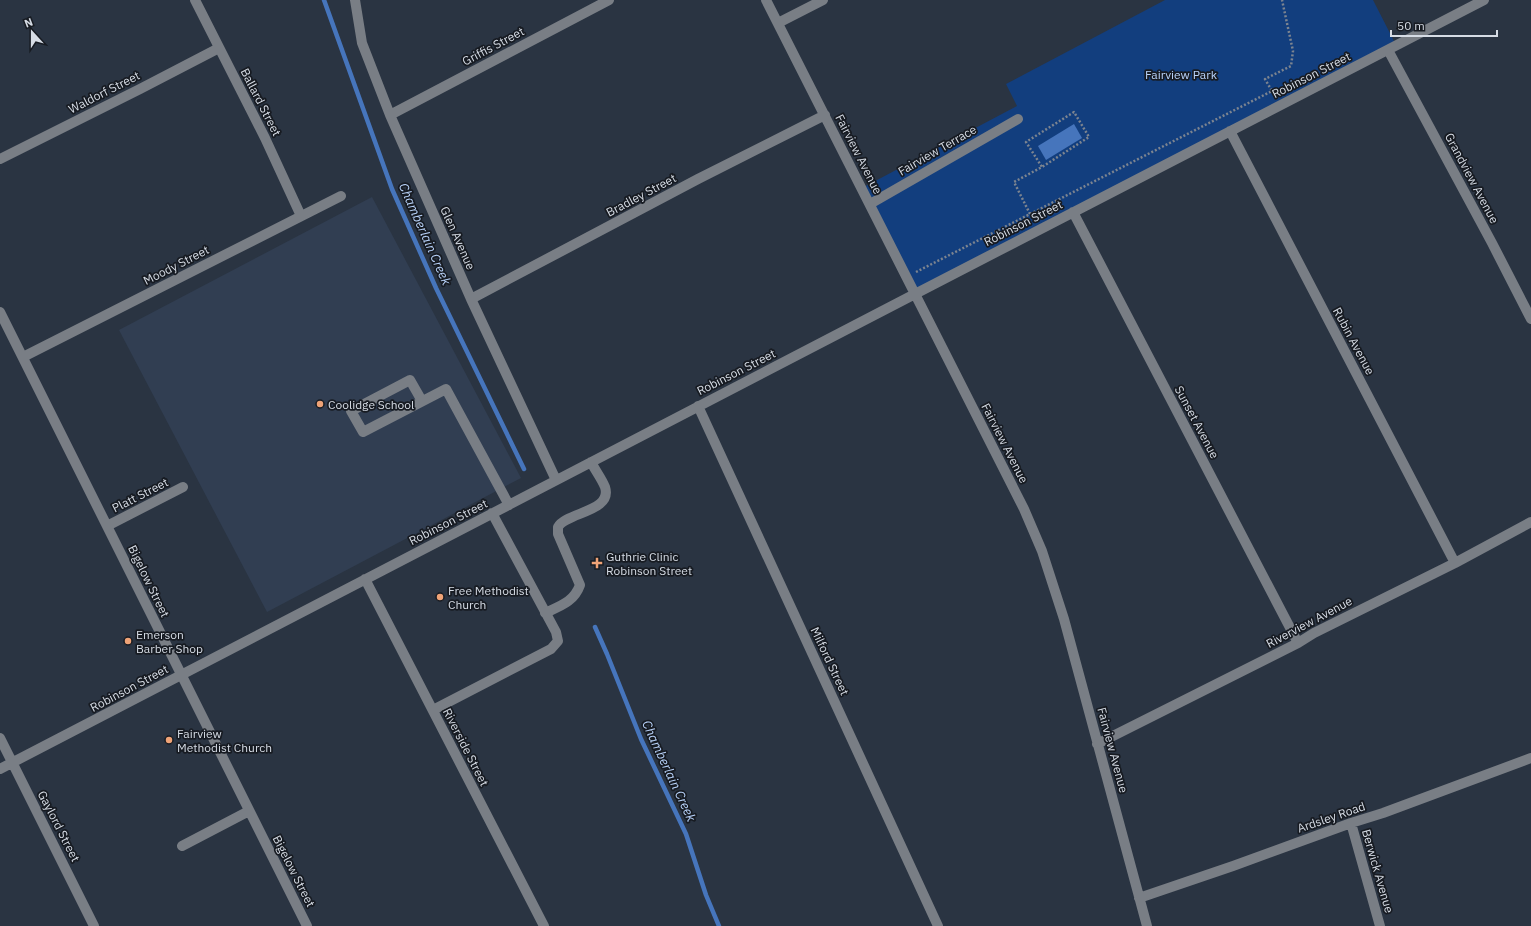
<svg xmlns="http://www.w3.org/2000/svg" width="1531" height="926" viewBox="0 0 1531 926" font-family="'IBM Plex Sans',sans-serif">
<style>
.built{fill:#313e52}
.green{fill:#123e7e}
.water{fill:#4675bc}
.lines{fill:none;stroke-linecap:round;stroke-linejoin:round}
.stream{stroke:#4675bc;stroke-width:4.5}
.path{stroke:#7c8490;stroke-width:2.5;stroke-dasharray:2 2;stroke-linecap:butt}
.minor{stroke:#797e85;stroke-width:10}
.poi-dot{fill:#efa377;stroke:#171b22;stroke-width:1.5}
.labels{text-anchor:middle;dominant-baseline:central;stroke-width:3.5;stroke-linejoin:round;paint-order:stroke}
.street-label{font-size:12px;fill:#d6dce5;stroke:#171b22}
.park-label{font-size:12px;fill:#b9d3fa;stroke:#171b22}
.poi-label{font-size:12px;fill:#d6dce5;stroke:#171b22;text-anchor:start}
.water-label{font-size:13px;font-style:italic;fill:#b7d1f8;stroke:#171b22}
</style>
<rect width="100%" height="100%" fill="#2a3442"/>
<path class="built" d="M372,197l149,281 -254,134 -148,-282z"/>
<path class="green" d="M1165,0h208l23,45 -481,249 -53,-106 155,-82 -11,-22z"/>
<path class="water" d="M1074,124l8,14 -36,22 -8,-14z"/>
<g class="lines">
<path class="stream" d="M324,0l68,189 44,99 88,181
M595,627l12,27 34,85 45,95 20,61 13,31"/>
<path class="path" d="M1030,214l-16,-32 28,-15 -16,-25 48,-30 15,25 -47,30
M916,272l356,-181 -7,-12 26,-13 2,-15 -11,-51"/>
<path class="minor" d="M195,0l70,138 36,78
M355,0l7,43 28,72 81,184 85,181
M766,0l258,509 18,42 22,68 83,307
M778,23l45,-23
M1388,50l104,193 39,76
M390,115l219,-115
M1230,131l225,432
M0,159l140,-70 79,-41
M870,204l148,-85
M1073,212l225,431
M471,299l227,-120 127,-64
M0,312l307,614
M23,357l318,-161
M422,401l-12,-21 -59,31 12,21 83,-43 63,116
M698,406l240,520
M107,526l76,-39
M365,579l179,347
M545,613c15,-7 29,-11 35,-28l-22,-51c0,-2 0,-5 0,-7 8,-15 55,-15 47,-40 -3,-8 -10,-17 -14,-25
M433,710l118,-61 7,-8 -2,-9 -64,-119
M0,738l94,188
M1097,744l201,-101 16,-10 141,-70 76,-41
M0,769l915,-475 569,-294
M1351,823l29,103
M182,846l67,-35
M1139,898l94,-32 118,-43 32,-10 148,-55"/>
</g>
<g class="poi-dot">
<circle cx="320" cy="404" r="4"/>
<path d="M595 557h4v4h4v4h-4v4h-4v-4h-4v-4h4z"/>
<circle cx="440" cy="597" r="4"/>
<circle cx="128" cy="641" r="4"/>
<circle cx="169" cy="740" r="4"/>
</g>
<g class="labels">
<g class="street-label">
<text transform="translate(493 46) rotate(-28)">Griffis Street</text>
<text transform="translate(1311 75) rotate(-27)">Robinson Street</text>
<text transform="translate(104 92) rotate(-27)">Waldorf Street</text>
<text transform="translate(261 102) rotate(63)">Ballard Street</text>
<text transform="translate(937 150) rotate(-30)">Fairview Terrace</text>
<text transform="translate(859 154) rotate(63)">Fairview Avenue</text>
<text transform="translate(1472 178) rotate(62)">Grandview Avenue</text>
<text transform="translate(641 195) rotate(-28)">Bradley Street</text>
<text transform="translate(1023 223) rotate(-27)">Robinson Street</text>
<text transform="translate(458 238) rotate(66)">Glen Avenue</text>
<text transform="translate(176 265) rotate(-27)">Moody Street</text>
<text transform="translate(1354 341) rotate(62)">Rubin Avenue</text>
<text transform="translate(736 372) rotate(-27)">Robinson Street</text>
<text transform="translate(1197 422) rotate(62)">Sunset Avenue</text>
<text transform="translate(1005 443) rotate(63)">Fairview Avenue</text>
<text transform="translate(140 495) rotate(-27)">Platt Street</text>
<text transform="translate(448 522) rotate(-27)">Robinson Street</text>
<text transform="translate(149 581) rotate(64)">Bigelow Street</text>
<text transform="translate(1309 622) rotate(-28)">Riverview Avenue</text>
<text transform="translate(830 661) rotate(65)">Milford Street</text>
<text transform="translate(129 688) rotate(-28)">Robinson Street</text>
<text transform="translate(466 747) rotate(63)">Riverside Street</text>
<text transform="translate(1113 750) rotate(75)">Fairview Avenue</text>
<text transform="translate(1331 817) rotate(-19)">Ardsley Road</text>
<text transform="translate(59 826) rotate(63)">Gaylord Street</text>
<text transform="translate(294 871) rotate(63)">Bigelow Street</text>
<text transform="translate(1378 871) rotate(74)">Berwick Avenue</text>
</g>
<g class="park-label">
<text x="1181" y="74">Fairview Park</text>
</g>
<g class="poi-label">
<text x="328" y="404">Coolidge School</text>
<text x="606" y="556">Guthrie Clinic<tspan x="606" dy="14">Robinson Street</tspan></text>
<text x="448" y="590">Free Methodist<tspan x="448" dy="14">Church</tspan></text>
<text x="136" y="634">Emerson<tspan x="136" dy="14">Barber Shop</tspan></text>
<text x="177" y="733">Fairview<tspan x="177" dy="14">Methodist Church</tspan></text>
</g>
<g class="water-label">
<text transform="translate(425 234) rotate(66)">Chamberlain Creek</text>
<text transform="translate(669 771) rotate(65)">Chamberlain Creek</text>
</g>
</g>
<g transform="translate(32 32) rotate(339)" stroke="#171b22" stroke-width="3" paint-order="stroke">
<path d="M0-3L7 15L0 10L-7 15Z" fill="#d6dce5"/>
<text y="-6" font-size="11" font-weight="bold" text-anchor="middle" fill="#d6dce5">N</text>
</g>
<path d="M1391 30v6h106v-6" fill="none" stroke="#d6dce5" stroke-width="2"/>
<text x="1397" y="30" font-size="12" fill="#d6dce5" stroke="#171b22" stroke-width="3" paint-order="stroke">50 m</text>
</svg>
